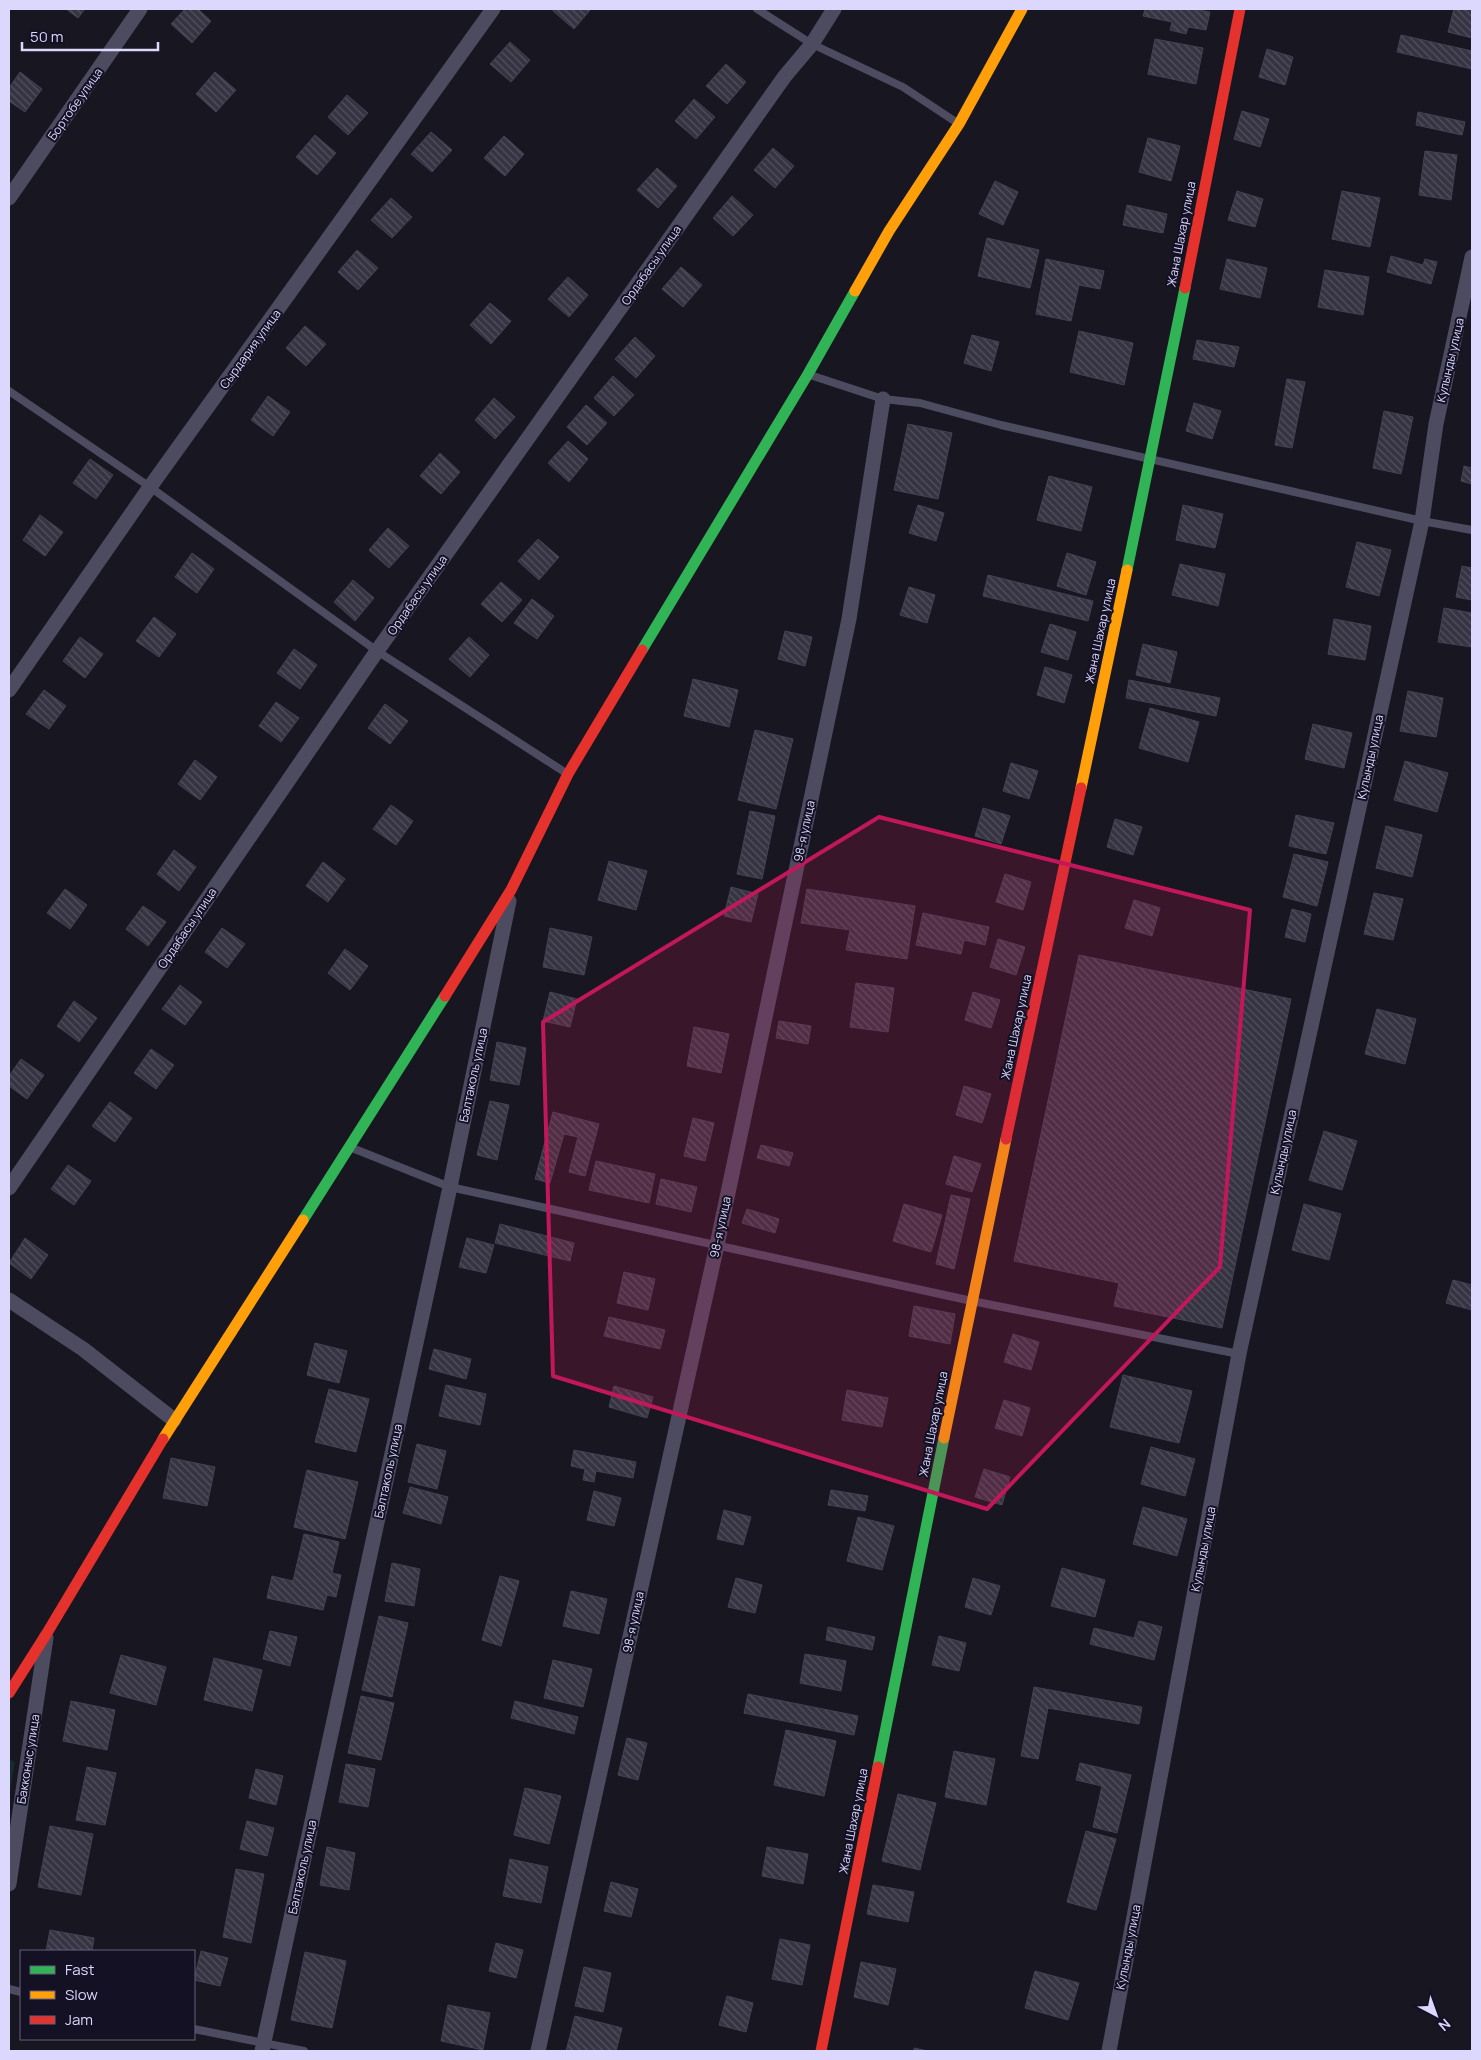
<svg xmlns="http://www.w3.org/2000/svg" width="1481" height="2060" viewBox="0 0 1481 2060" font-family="Manrope,sans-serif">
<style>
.pitch{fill:#152c2c}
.building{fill:url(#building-back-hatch);stroke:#454154}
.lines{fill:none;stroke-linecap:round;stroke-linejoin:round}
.lane{stroke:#4c4b60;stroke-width:8}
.street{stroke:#4c4b60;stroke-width:15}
.fast{stroke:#30b455;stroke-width:11}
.slow{stroke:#ff9f0a;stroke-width:11}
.jam{stroke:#e5322d;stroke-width:11}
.marked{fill:#c2185b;fill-opacity:0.2;stroke:#c2185b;stroke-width:4;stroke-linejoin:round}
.labels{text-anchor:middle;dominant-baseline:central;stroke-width:4;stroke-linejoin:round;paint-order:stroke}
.street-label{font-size:12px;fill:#dbd7fd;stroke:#141125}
</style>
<defs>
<pattern id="building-back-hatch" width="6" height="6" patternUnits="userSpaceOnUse" patternTransform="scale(1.25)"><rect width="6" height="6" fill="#363442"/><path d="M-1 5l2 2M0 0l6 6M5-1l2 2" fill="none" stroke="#52515e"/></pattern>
</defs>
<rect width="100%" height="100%" fill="#181620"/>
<path class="pitch" d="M9,1759l6,3 -6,34z"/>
<path class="building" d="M66,9h19l-7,9z
M185,9h13l13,12 -19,22 -21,-19z
M554,9h37l-17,20 -21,-18z
M1145,9h48l17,3 -4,18 -18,-3 -2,7 -16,-4 2,-8 -29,-6z
M1454,9h18v29l-24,-6z
M1401,35l71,16v18l-75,-17z
M1155,39l48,9 -7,36 -48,-10z
M510,42l20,18 -19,22 -21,-18z
M1267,49l26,8 -8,28 -26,-8z
M726,64l20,18 -19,22 -21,-18z
M20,72l22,17 -17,23 -16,-11v-13z
M215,72l21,18 -20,22 -20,-18z
M347,95l21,18 -20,22 -20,-18z
M694,99l21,18 -19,22 -21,-18z
M1242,111l27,8 -9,28 -26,-8z
M1418,112l47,10 -3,13 -46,-10z
M431,132l21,18 -20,22 -21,-18z
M315,135l21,18 -19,22 -21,-18z
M504,136l20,18 -19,22 -21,-18z
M1148,138l32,8 -9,35 -32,-9z
M773,148l21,18 -19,22 -21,-18z
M1425,151l32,4 -6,45 -32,-5z
M657,168l20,18 -19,22 -21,-18z
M995,181l23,11 -15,33 -24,-11z
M1237,191l26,8 -8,28 -27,-7z
M1342,191l38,7 -10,49 -38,-8z
M732,196l21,19 -20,21 -20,-18z
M391,198l21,19 -20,21 -21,-18z
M1127,205l40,9 -4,19 -40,-8z
M987,238l52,12 -9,38 -52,-12z
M357,250l21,18 -20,22 -20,-18z
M1391,256l32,9 2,-6 12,3 -6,22 -44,-12z
M1046,259l58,12 -4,18 -21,-4 -8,36 -35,-7z
M1227,259l40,9 -7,30 -40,-9z
M681,267l21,18 -19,22 -21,-18z
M1325,270l44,7 -6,38 -45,-8z
M568,277l20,18 -19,22 -21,-18z
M490,303l21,18 -20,23 -21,-19z
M305,326l21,18 -20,22 -20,-18z
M1079,331l54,12 -9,42 -54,-13z
M972,335l27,7 -8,29 -27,-8z
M635,337l20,19 -19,22 -21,-19z
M1197,340l42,7 -5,20 -41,-8z
M613,376l21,19 -20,21 -20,-18z
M1287,379l18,3 -13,66 -17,-3z
M268,396l22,16 -17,24 -22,-16z
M494,398l21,19 -20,22 -20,-19z
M1194,403l27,8 -9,28 -26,-8z
M586,405l21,18 -20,22 -20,-18z
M1384,411l29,6 -12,57 -28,-6z
M908,424l44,9 -14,66 -44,-9z
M568,441l20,18 -19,23 -21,-19z
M440,453l20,19 -19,22 -21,-18z
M90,459l23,16 -17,24 -23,-16z
M1464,466l8,2v16l-11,-3z
M1049,476l43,11 -11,44 -44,-11z
M918,505l26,8 -8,28 -27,-8z
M1183,505l40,9 -8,34 -39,-8z
M40,515l23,17 -18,24 -22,-16z
M388,528l21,18 -20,22 -20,-18z
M538,539l21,18 -20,23 -21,-19z
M1357,542l34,8 -12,46 -33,-9z
M192,553l22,16 -17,24 -22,-16z
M1067,553l29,9 -10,33 -29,-9z
M1180,564l45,10 -7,32 -46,-11z
M1462,566l10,2v32l-16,-3z
M988,575l105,26 -5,20 -105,-25z
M353,580l21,18 -19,23 -21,-19z
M501,582l21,18 -20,22 -21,-18z
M909,587l26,8 -8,28 -27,-8z
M532,599l22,17 -17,23 -23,-16z
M1444,608l28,5v34l-34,-5z
M154,617l22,17 -17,23 -23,-16z
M1334,619l37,7 -6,34 -37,-6z
M1050,624l26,8 -8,28 -27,-8z
M785,631l27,6 -7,29 -27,-7z
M80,637l23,17 -18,24 -22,-17z
M469,637l20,18 -19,22 -21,-18z
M1143,644l34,8 -7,31 -34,-8z
M294,649l23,16 -17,24 -23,-16z
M1045,667l27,8 -8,28 -27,-8z
M693,679l45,11 -9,37 -45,-11z
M1129,680l91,18 -4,18 -90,-18z
M44,690l22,16 -17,23 -23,-15z
M1408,691l35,7 -7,39 -36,-6z
M276,702l23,16 -18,24 -22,-16z
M385,704l23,17 -18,23 -22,-16z
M1150,708l49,14 -11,40 -49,-14z
M1313,724l39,9 -8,35 -39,-9z
M755,730l38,9 -17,70 -38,-9z
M195,760l22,17 -17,23 -22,-16z
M1405,761l43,12 -11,39 -43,-12z
M1011,763l27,8 -9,28 -26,-8z
M391,805l22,16 -17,24 -23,-16z
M983,808l27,8 -9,28 -26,-8z
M750,811l25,5 -13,63 -25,-5z
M1296,815l38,8 -8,31 -37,-8z
M1115,819l27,8 -9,28 -26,-8z
M1386,826l36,9 -10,42 -36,-9z
M174,850l22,17 -17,24 -22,-17z
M1294,854l34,8 -11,44 -34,-9z
M609,861l38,10 -11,39 -38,-10z
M323,862l22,17 -17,23 -22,-16z
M1005,874l26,8 -8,28 -27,-8z
M731,887l27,7 -7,28 -27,-6z
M65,889l22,16 -17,24 -23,-16z
M807,889l108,17 -8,53 -61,-9 4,-20 -49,-7z
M1374,893l29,6 -10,41 -29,-6z
M1134,900l26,8 -8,28 -27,-8z
M143,906l23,16 -18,24 -22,-17z
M1292,909l19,5 -6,28 -20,-5z
M923,913l66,14 -4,18 -21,-5 -3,14 -45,-9z
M222,928l23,16 -18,24 -22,-16z
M550,928l42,9 -8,38 -41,-8z
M998,939l27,8 -9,28 -26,-8z
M345,949l23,17 -18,24 -22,-17z
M1079,955l212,44 -69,329 -108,-22 5,-23 -105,-22z
M856,983l38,5 -6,44 -38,-5z
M180,985l22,17 -17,23 -23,-16z
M550,992l27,7 -7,28 -27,-6z
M973,992l27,8 -9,28 -26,-8z
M74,1001l23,17 -18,24 -22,-16z
M1377,1009l39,10 -11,45 -40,-10z
M779,1021l32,5 -3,18 -32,-6z
M694,1027l35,7 -8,39 -34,-7z
M497,1042l29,6 -7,37 -29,-5z
M151,1049l23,16 -18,24 -22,-16z
M21,1059l23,16 -17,24 -18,-13v-10z
M964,1086l27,8 -9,29 -26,-8z
M490,1101l19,4 -12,55 -20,-5z
M110,1102l22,16 -17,24 -23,-16z
M553,1112l46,12 -14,52 -16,-4 9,-35 -14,-3 -14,49 -15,-4z
M693,1118l21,5 -9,38 -21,-5z
M1324,1131l33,10 -15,49 -33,-10z
M761,1145l32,8 -4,13 -32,-8z
M954,1156l27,8 -9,28 -26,-8z
M596,1161l59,13 -6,29 -60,-13z
M68,1165l23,16 -17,24 -23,-16z
M661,1179l36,8 -6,25 -35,-8z
M951,1195l19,4 -16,70 -18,-5z
M904,1204l38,11 -11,37 -38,-11z
M1304,1204l37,10 -12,46 -37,-10z
M747,1209l32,10 -4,14 -33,-10z
M500,1224l74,19 -4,18 -75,-18z
M25,1238l23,17 -17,24 -22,-16z
M467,1238l27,7 -8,28 -27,-6z
M624,1272l31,7 -7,31 -31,-7z
M1453,1280l19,5v25l-26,-7z
M914,1306l41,8 -5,30 -41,-8z
M609,1317l56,13 -5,19 -56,-13z
M1013,1334l26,8 -8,28 -27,-8z
M315,1343l32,8 -8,32 -32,-8z
M434,1349l37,10 -5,20 -37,-10z
M1123,1375l69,16 -13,52 -69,-16z
M446,1385l40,9 -6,31 -41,-9z
M614,1386l39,11 -6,21 -38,-11z
M329,1389l40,10 -13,53 -41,-10z
M847,1390l41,8 -6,29 -40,-7z
M1004,1400l26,8 -8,28 -27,-8z
M417,1444l29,7 -9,38 -29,-7z
M1151,1447l44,12 -10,37 -44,-12z
M574,1450l62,12 -3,16 -37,-7 -2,11 -11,-2 2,-11 -14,-3z
M171,1458l44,9 -8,39 -44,-8z
M984,1469l26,8 -8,28 -27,-8z
M307,1470l51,12 -13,57 -51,-12z
M410,1487l38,10 -7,27 -38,-11z
M831,1490l37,6 -3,15 -37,-6z
M594,1491l27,7 -7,28 -27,-6z
M1143,1507l44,12 -10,37 -44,-12z
M724,1510l27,7 -8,28 -26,-6z
M858,1517l36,9 -12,44 -35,-9z
M304,1534l35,8 -7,31 9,2 -5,22 -9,-2 -4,15 -56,-12 5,-22 21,5z
M392,1563l28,6 -6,37 -29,-5z
M1062,1568l43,12 -10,37 -44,-11z
M500,1576l19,5 -18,65 -19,-6z
M736,1578l26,7 -7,28 -27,-6z
M973,1578l27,8 -9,29 -26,-8z
M571,1591l36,8 -8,35 -36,-8z
M379,1616l29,7 -16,74 -30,-7z
M1139,1621l23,6 -8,33 -64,-16 4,-16 40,10z
M828,1627l47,10 -3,13 -46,-10z
M270,1631l27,6 -7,29 -27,-7z
M939,1636l27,7 -7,28 -27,-6z
M805,1654l41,7 -5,30 -41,-8z
M121,1655l45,12 -10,38 -46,-12z
M214,1658l48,12 -10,41 -48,-11z
M553,1660l39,9 -9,38 -39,-9z
M1034,1687l108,20 -3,17 -91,-16 -10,51 -17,-3z
M748,1694l110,22 -4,19 -110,-22z
M361,1696l33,7 -13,57 -33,-7z
M71,1701l44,9 -8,40 -44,-9z
M515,1701l63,16 -4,17 -63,-16z
M786,1730l50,11 -12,55 -50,-11z
M627,1738l20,5 -9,37 -20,-5z
M954,1751l41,8 -9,46 -41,-8z
M1080,1763l51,12 -14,58 -24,-6 9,-41 -26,-6z
M346,1764l29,5 -7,38 -29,-5z
M87,1767l29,6 -11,52 -29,-5z
M256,1769l27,7 -7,29 -27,-7z
M525,1788l36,8 -12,48 -35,-9z
M898,1794l38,9 -16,67 -38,-9z
M247,1821l27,7 -7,28 -27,-7z
M50,1826l43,8 -12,61 -43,-8z
M1086,1831l30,8 -20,71 -29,-8z
M327,1847l28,6 -6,37 -29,-5z
M767,1847l41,7 -5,30 -41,-8z
M510,1859l38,8 -7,36 -38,-7z
M236,1869l28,5 -13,69 -28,-6z
M611,1882l27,7 -7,28 -27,-6z
M873,1885l41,7 -6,30 -41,-8z
M50,1930l44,8 -2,13h-46z
M780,1939l30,6 -8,40 -30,-6z
M496,1943l27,7 -7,28 -27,-7z
M201,1951l27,7 -8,28 -26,-6z
M305,1952l41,9 -14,67 -41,-8z
M861,1962l35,7 -8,36 -34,-8z
M584,1967l27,6 -8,39 -28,-6z
M1035,1971l44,12 -11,37 -43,-12z
M727,1996l26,7 -7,29 -27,-7z
M448,2005l42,8 -7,37 -42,-9z
M575,2016l47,12 -6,23h-50z
M914,2048l14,3h-14z"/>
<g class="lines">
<path class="lane" d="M757,9l55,35 91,43 56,37
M810,375l73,24 37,4 81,22 421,96 50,9
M9,391l141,96 227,164 189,122
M352,1148l98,39 522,114 267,53
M9,1989l12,3
M194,2029l110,22"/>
<path class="street" d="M9,198l131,-189
M9,690l141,-203 343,-478
M9,1188l368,-537 408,-575 27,-32 22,-35
M9,1300l74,49 91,71
M9,1884l37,-246
M262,2051l188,-864 59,-286
M538,2051l179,-806 132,-626 34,-220
M1109,2051l130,-697 183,-833 14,-97 36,-167"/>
<path class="fast" d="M1127,570l58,-282
M642,650l166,-276 47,-83
M303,1220l142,-224
M878,1767l66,-329"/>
<path class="slow" d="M855,291l34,-60 70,-107 63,-115
M1081,788l46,-218
M944,1438l62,-299
M163,1439l140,-219"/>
<path class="jam" d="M1185,288l55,-279
M445,996l66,-106 57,-116 74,-124
M1006,1139l75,-351
M9,1693l38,-60 116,-194
M821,2051l57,-284"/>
</g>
<path class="marked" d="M879,817l371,93 -30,357 -233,242 -434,-133 -10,-354z"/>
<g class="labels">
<g class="street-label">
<text transform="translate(75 104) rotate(-55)">Бортобе улица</text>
<text transform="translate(1181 234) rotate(-79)">Жана Шахар улица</text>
<text transform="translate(651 265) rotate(-55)">Ордабасы улица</text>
<text transform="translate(250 349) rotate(-54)">Сырдария улица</text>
<text transform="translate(1450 360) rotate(-77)">Кулынды улица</text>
<text transform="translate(417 595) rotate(-55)">Ордабасы улица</text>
<text transform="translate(1100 631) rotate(-78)">Жана Шахар улица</text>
<text transform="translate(1370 757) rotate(-78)">Кулынды улица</text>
<text transform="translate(804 831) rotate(-78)">98-я улица</text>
<text transform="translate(187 928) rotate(-56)">Ордабасы улица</text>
<text transform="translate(1016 1027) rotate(-78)">Жана Шахар улица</text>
<text transform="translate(473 1075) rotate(-78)">Балтаколь улица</text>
<text transform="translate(1283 1152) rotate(-78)">Кулынды улица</text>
<text transform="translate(720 1227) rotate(-78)">98-я улица</text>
<text transform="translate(933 1424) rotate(-79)">Жана Шахар улица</text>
<text transform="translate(388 1471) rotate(-78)">Балтаколь улица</text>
<text transform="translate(1203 1549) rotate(-79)">Кулынды улица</text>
<text transform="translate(633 1622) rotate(-78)">98-я улица</text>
<text transform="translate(28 1759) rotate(-81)">Бакконыс улица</text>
<text transform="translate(853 1821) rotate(-79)">Жана Шахар улица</text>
<text transform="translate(302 1867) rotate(-78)">Балтаколь улица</text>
<text transform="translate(1128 1947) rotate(-79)">Кулынды улица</text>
</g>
</g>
<rect width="1481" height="2060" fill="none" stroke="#dbd7fd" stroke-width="20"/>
<rect x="20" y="1950" width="175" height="90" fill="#141125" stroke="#64607b"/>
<rect x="30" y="1966" width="25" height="8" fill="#30b455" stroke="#64607b"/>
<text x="65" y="1975" font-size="15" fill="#dbd7fd">Fast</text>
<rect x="30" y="1991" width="25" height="8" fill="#ff9f0a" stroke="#64607b"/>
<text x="65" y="2000" font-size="15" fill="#dbd7fd">Slow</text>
<rect x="30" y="2016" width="25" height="8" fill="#e5322d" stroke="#64607b"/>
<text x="65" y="2025" font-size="15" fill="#dbd7fd">Jam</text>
<g transform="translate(1436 2015) rotate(139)" stroke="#141125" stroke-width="4" paint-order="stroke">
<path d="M0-4L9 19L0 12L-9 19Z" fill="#dbd7fd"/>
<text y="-8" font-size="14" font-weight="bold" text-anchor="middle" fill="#dbd7fd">N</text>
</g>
<path d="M22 42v8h136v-8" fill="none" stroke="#dbd7fd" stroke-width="2.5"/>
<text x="30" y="42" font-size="15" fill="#dbd7fd" stroke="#141125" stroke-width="4" paint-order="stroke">50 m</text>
</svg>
